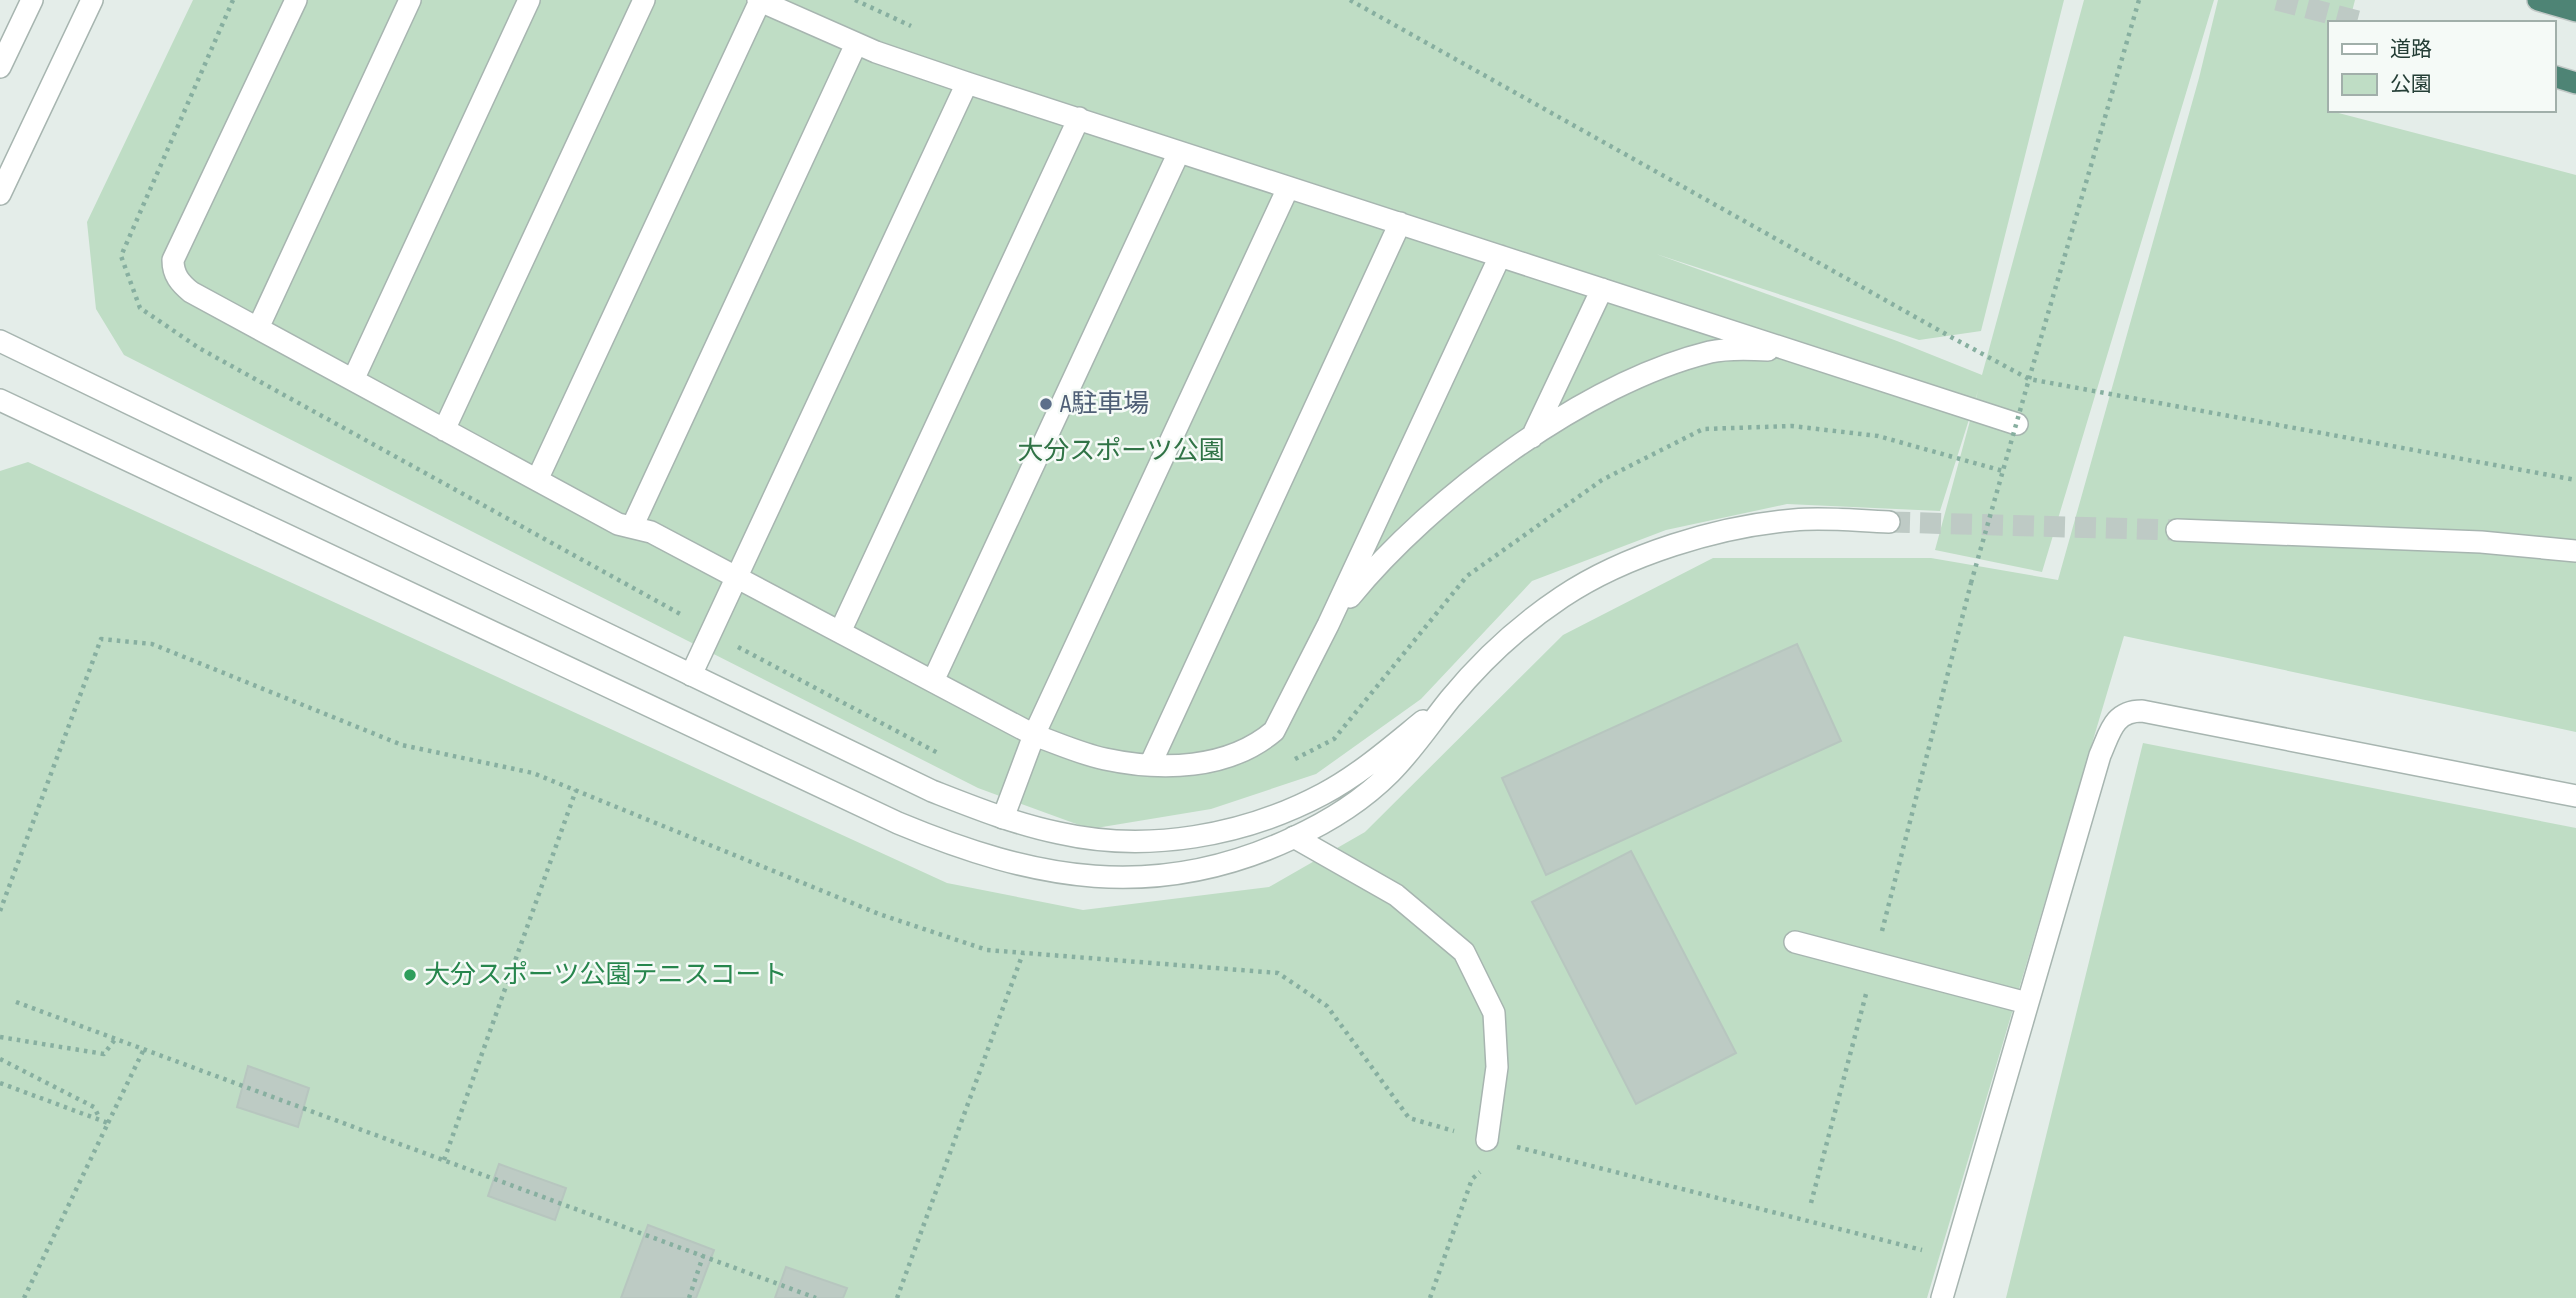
<svg xmlns="http://www.w3.org/2000/svg" width="2576" height="1298" viewBox="0 0 2576 1298" font-family="'Sofia Sans Condensed','Noto Sans JP',sans-serif">
<style>
.green{fill:#bfddc5}
.building{fill:#bdcbc4;stroke:#b7c6bf;stroke-width:2}
.lines{fill:none;stroke-linecap:round;stroke-linejoin:round}
.tertiary-tunnel{stroke:#becac5;stroke-width:21;stroke-dasharray:21 10;stroke-linecap:butt}
.trunk-tunnel{stroke:#becac5;stroke-width:21;stroke-dasharray:21 10;stroke-linecap:butt}
.service-casing{stroke:#a7b5b0;stroke-width:24}
.tertiary-casing{stroke:#a7b5b0;stroke-width:24}
.trunk-casing{stroke:#c2c9c7;stroke-width:24}
.path{stroke:#87afa0;stroke-width:4.5;stroke-dasharray:3.5 5;stroke-linecap:butt}
.service{stroke:#fff;stroke-width:21}
.tertiary{stroke:#fff;stroke-width:21}
.trunk{stroke:#4e8475;stroke-width:21}
.path-bridge{stroke:#87afa0;stroke-width:4.5;stroke-dasharray:3.5 5;stroke-linecap:butt}
.service-dot{fill:#5c6f8a;stroke:#f5faf7;stroke-width:2.5}
.leisure-dot{fill:#2e9e5b;stroke:#f5faf7;stroke-width:2.5}
.labels{text-anchor:middle;dominant-baseline:central;stroke-width:5;stroke-linejoin:round;paint-order:stroke}
.service-label{font-size:26px;fill:#4e5e75;stroke:#f5faf7;text-anchor:start}
.park-label{font-size:26px;fill:#307346;stroke:#f5faf7}
.leisure-label{font-size:26px;fill:#27864d;stroke:#f5faf7;text-anchor:start}
</style>
<rect width="100%" height="100%" fill="#e4ede9"/>
<path class="green" d="M193,0h1871l-83,331 -62,9 -263,-86 241,87 85,34 102,-375h130l-172,572 -107,-22 43,-159 -38,120 -153,-7 -121,26 -134,51 -111,118 -105,75 -105,35 -121,20 -112,-41 -854,-433 -28,-46 -9,-87z
M2218,0h137l-6,23h-20v76l-2,11 249,65v557l-452,-96 -197,662h-1927v-827l28,-9 919,421 136,27 186,-23 96,-55 198,-197 150,-77h218l127,22 141,-502z
M2143,743l433,85v470h-570z"/>
<path class="building" d="M1797,644l44,97 -295,134 -44,-97z
M1631,851l105,202 -100,51 -104,-202z
M248,1066l61,22 -11,39 -61,-20z
M499,1164l67,24 -11,32 -67,-24z
M648,1225l66,25 -18,48h-75z
M786,1267l61,21 -4,10h-68z"/>
<g class="lines">
<path class="tertiary-tunnel" d="M1889,522l288,8"/>
<path class="trunk-tunnel" d="M2277,0l88,23"/>
<defs>
<path id="service" d="M296,0l-123,260c0,15 7,23 18,32l427,232 33,8 383,203c23,8 47,19 71,24 56,12 123,11 169,-28l54,-106 172,-369
M758,0l118,52 91,31 1050,341
M258,328l152,-328
M353,380l176,-380
M444,430l200,-430
M1532,437l70,-148
M537,480l223,-479
M632,527l224,-483
M1350,597c81,-99 234,-214 360,-245 18,-4 40,-3 58,-2
M840,632l239,-514
M691,675l276,-592
M933,681l246,-529
M1150,765l250,-542
M1003,818l31,-83 254,-547
M1294,837l102,58 68,57 30,61 3,54 -10,73
M1795,942l232,61"/>
<path id="tertiary" d="M0,67l32,-67
M0,194l92,-194
M0,341l932,450c41,16 83,33 127,42 88,20 185,3 264,-39 36,-19 68,-47 100,-73
M0,400l898,423c137,57 256,80 395,15 35,-16 69,-37 97,-65 23,-23 40,-49 60,-74 32,-39 70,-74 112,-102 63,-42 157,-71 232,-77 31,-3 64,1 95,2
M2177,530l304,12 95,9
M1942,1298l158,-543c10,-22 13,-44 42,-44l434,85"/>
<path id="trunk" d="M2538,0l38,11
M2553,76l23,7"/>
</defs>
<use href="#service" class="service-casing"/>
<use href="#tertiary" class="tertiary-casing"/>
<use href="#trunk" class="trunk-casing"/>
<path class="path" d="M233,0l-112,256 19,52 59,40 483,267
M855,0l56,26
M1350,0l601,337 78,42 547,101
M2029,379l110,-379
M738,647l200,106
M1295,759l39,-20 133,-163 135,-96 101,-51 89,-3 86,10 125,35
M0,911l101,-272 51,5 250,101 131,28 346,141 108,36 291,23 49,33 82,112 45,13
M1882,931l89,-348
M16,1002l800,296
M0,1037l104,17 12,-16
M0,1059l94,48 6,12
M0,1083l108,40 -84,175
M108,1123l36,-74
M1517,1147l405,103
M444,1160l132,-370
M1811,1203l55,-209
M689,1298l14,-42
M897,1298l126,-345
M1430,1298l42,-119 8,-7"/>
<use href="#service" class="service"/>
<use href="#tertiary" class="tertiary"/>
<use href="#trunk" class="trunk"/>
<path class="path-bridge" d="M1971,583l58,-204"/>
</g>
<circle class="service-dot" cx="1046" cy="404" r="7"/>
<circle class="leisure-dot" cx="410" cy="975" r="7"/>
<g class="labels">
<g class="service-label">
<text x="1060" y="404">A駐車場</text>
</g>
<g class="park-label">
<text x="1121" y="451">大分スポーツ公園</text>
</g>
<g class="leisure-label">
<text x="424" y="975">大分スポーツ公園テニスコート</text>
</g>
</g>
<rect x="2328" y="21" width="228" height="91" fill="#f5faf7" stroke="#a1afaa" stroke-width="2"/>
<rect x="2342" y="44" width="35" height="10" fill="#ffffff" stroke="#a1afaa" stroke-width="2"/>
<text x="2390" y="56" font-size="21" fill="#243e36">道路</text>
<rect x="2342" y="74" width="35" height="21" fill="#bfddc5" stroke="#a1afaa" stroke-width="2"/>
<text x="2390" y="91" font-size="21" fill="#243e36">公園</text>
</svg>
